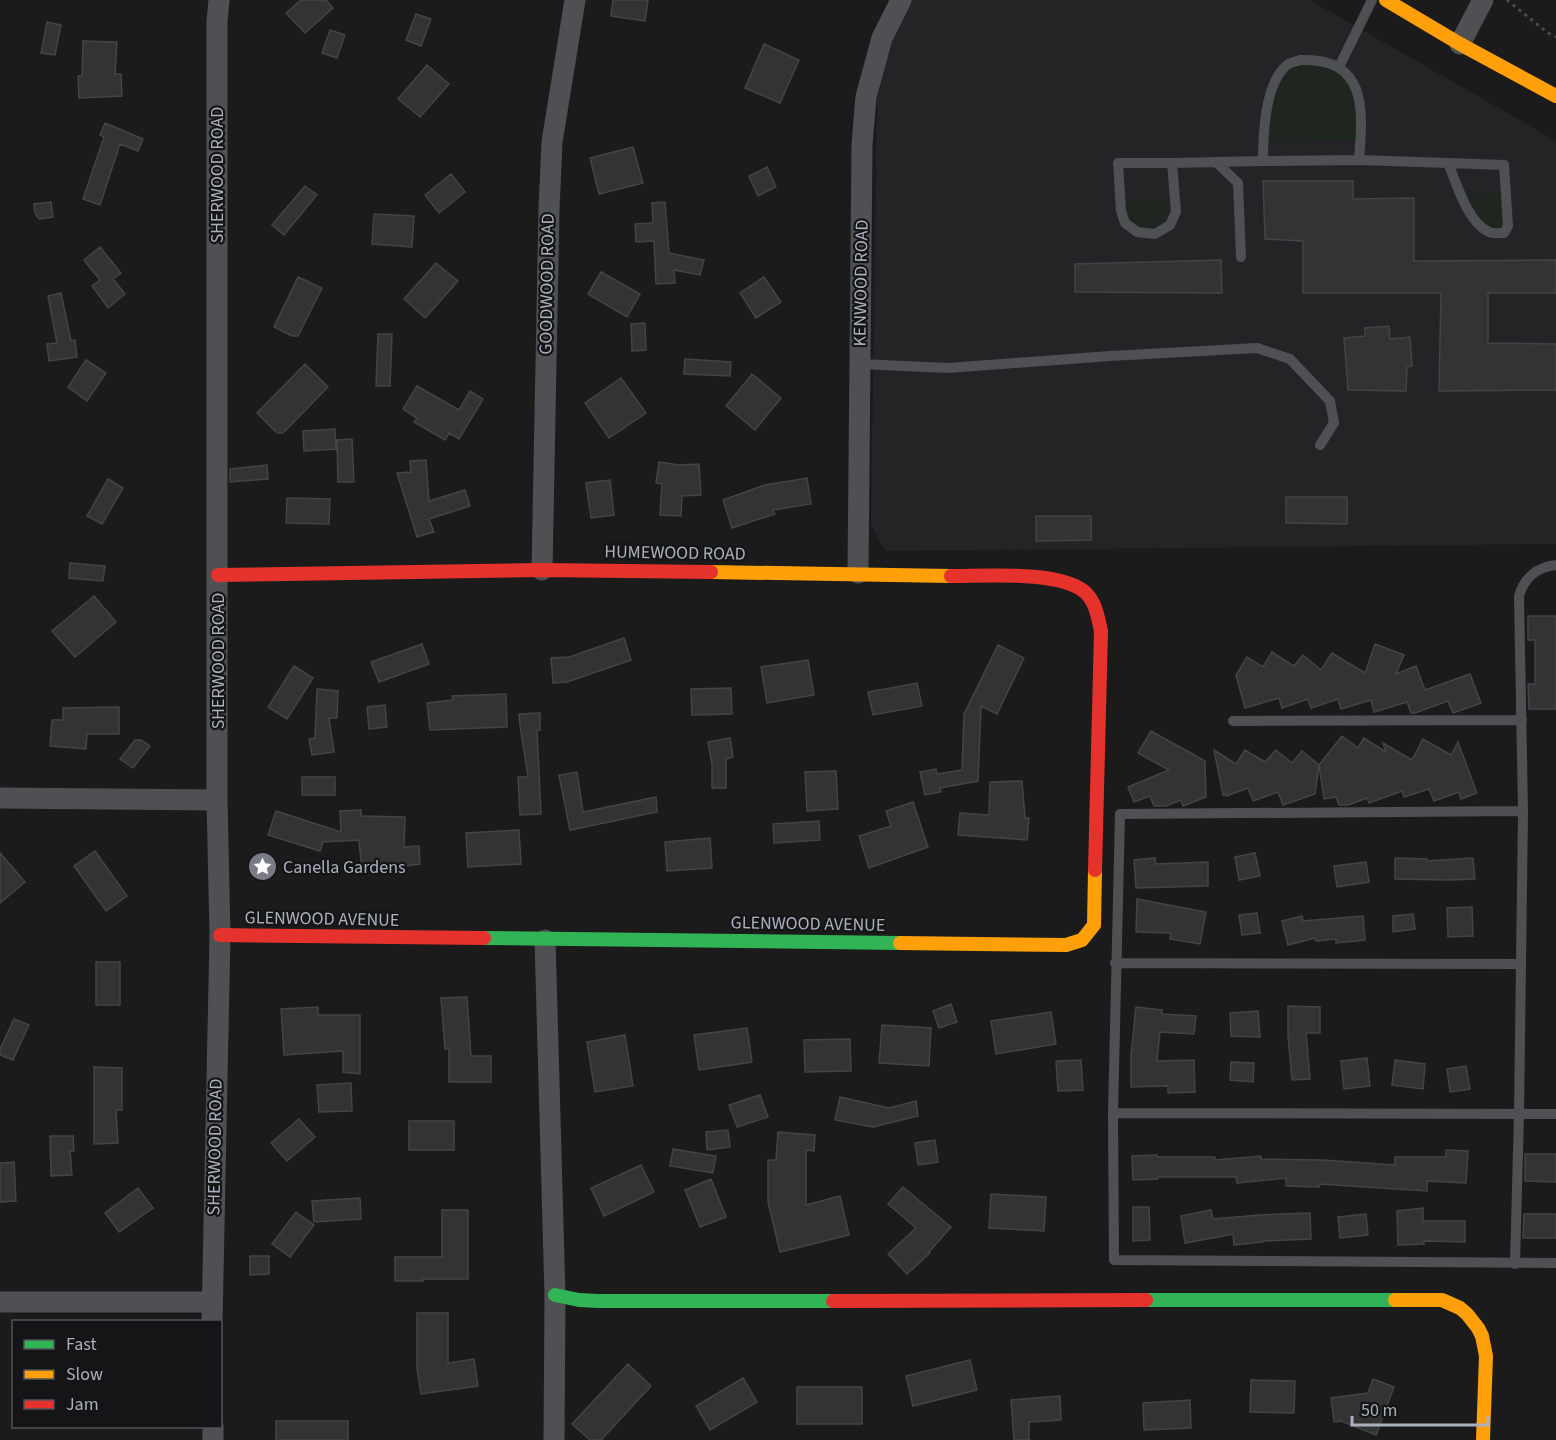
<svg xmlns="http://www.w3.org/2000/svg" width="1556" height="1440" viewBox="0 0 1556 1440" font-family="'Source Sans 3',sans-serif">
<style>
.built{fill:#242427}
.green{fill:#1e261f}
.building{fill:#333;stroke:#434447;stroke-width:1.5}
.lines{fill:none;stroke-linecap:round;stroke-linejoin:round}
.path{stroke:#4b4c4e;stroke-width:3;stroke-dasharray:3 4.5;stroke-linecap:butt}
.lane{stroke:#4e5054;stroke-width:10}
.street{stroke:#4e5054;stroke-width:21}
.fast{stroke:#30b455;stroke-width:14}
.slow{stroke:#ff9f0a;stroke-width:14}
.jam{stroke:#e5322d;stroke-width:14}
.labels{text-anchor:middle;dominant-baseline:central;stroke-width:4.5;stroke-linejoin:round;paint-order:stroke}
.street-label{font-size:18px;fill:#abb1bc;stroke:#151517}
.poi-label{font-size:18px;fill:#abb1bc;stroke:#151517;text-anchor:start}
</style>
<rect width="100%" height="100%" fill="#1b1b1b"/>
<path class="built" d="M911,0h399l246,141v403l-671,7 -14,-26 6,-425 13,-59z"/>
<path class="green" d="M1313,60l38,19 10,61 -98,1 4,-37 21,-40z
M1500,192l3,31 -1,4c-4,0 -7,0 -11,-1 -13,-5 -19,-22 -25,-33z
M1166,197l1,19 -6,8 -11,6 -10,-4 -8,-6 -1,-22z"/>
<path class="building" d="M301,0h25l7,8 -28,25 -19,-20z
M613,0h35l-3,21 -34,-5z
M416,14l15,5 -10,27 -15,-6z
M47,22l14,3 -6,30 -14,-2z
M330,30l15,5 -8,23 -15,-5z
M83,41l34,1 -2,32h6l1,22 -43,2 -1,-22h4z
M764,44l35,16 -19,43 -35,-15z
M427,65l22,19 -29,33 -22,-18z
M105,123l38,16 -5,12 -18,-7 -20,61 -17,-6 21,-62 -4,-2z
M633,147l10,36 -44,11 -9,-36z
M767,167l9,20 -18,9 -9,-20z
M451,174l14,18 -26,21 -14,-18z
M1263,181h90v18l61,-1v63l142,-1v33h-68v50l68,1v46l-117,1 2,-98h-138v-52l-38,-2z
M305,186l12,9 -33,40 -12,-10z
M51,202l2,15 -14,2 -4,-6 -1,-9z
M665,202l4,51 35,7 -4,15 -26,-5 1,13 -19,1 -2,-43 -18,1 -1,-18 18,-1 -1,-20z
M374,214l40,2 -2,31 -40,-3z
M100,247l21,26 -8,6 12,15 -17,14 -16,-22 8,-6 -16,-20z
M1221,260l1,33 -147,-1v-28z
M436,263l22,18 -33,37 -21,-19z
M601,272l39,22 -13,23 -39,-23z
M298,277l24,11 -24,48h-6l-18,-9z
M764,277l17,25 -25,16 -16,-25z
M61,293l10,48 4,-1 2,17 -28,4 -2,-17 10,-1 -9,-47z
M645,323l1,27 -14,1 -1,-27z
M1389,326l1,13 20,-2 2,29 -5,1 -1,24 -58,-1 -4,-52 21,-2v-8z
M378,334h14l-2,52h-14z
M685,359l46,3 -1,14 -46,-2z
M86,360l20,13 -19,28 -19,-14z
M305,364l23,23 -45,46h-6l-20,-20z
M752,374l29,24 -26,32 -29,-24z
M621,378l25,35 -37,25 -24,-35z
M417,386l42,24 11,-19 13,8 -24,40 -10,-6 -4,7 -31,-18 3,-4 -14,-9z
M335,429l1,20 -32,2 -1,-20z
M352,439l2,43h-16l-1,-42z
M426,460l3,41 36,-11 5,16 -41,13 5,13 -17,5 -20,-64 14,-1 -1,-11z
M659,462l20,3 20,-1 2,31 -19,1 -1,20 -21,-1 2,-31 -6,-1z
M267,465l1,14 -38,3v-13z
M807,478l4,26 -38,6 2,4 -43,14 -9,-28 42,-15z
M108,479l15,9 -21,36 -15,-8z
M610,480l4,35 -23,3 -5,-35z
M1286,497h61v27l-61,-1z
M287,498l43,1 -1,25 -43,-1z
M1036,516h55v24l-55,1z
M70,563l35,3 -2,15 -34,-3z
M94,596l22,26 -41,35 -23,-26z
M1528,616h28v93h-27l-1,-25h7v-44h-7z
M624,638l7,22 -64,22 -14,1 -2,-25 18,-1z
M422,644l7,20 -50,18 -8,-20z
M1375,644l29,11 -8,19 20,-8 9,24 45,-16 11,29 -28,10 -5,-12 -33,12h-4l-4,-11 -33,10 -3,-12 -30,9 -3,-10 -27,9 -3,-9 -26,9 -3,-10 -34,10 -9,-33 11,-18 16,10 9,-15 22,14 9,-11 18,15 11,-17 33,20z
M998,645l26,13 -27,56 -16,-8 -3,75 -38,7 1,4 -16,3 -5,-23 16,-3 1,5 25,-4 2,-56z
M808,660l6,35 -47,8 -6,-36z
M294,666l19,12 -26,41 -19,-12z
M917,683l5,23 -49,9 -5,-23z
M731,688l1,26 -40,1 -1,-26z
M317,689l21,2 -1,27h-8l5,34 -22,3 -3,-16 6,-1z
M506,694l1,33 -77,3 -3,-27 26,-3 -1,-4z
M385,705l2,22 -18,2 -2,-22z
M119,707v27h-32l-1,15 -36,-3 2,-26h11v-12z
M540,713v17h-3l4,84 -21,1 -2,-38h10l-8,-52 -1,-11z
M1151,731l54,30 1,36 -23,9 -2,-6 -15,6h-12l-4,-10 -16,6 -6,-15 41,-17 -31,-17z
M1342,736l16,12 6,-10 22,14 -3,-9 29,17 11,-21 28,16 7,-13 19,51 -16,6 -2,-7 -25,9 -5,-12 -25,8 -2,-6 -33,12 -2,-5 -19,7h-9l-3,-8 -12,2 -5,-34z
M730,738l3,19 -7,2v29h-14v-24l-4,-22z
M135,740h6l9,6 -17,22 -13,-9z
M1214,750l22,14 9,-14 20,12 11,-12 16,13 10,-12 17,14 -4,29 -32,11 -5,-13 -25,9 -5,-13 -22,8 -1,-2 -2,1z
M836,771l2,38 -31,2 -2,-39z
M577,772l6,40 73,-15 1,15 -87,18 -11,-55z
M302,777h33v18h-33z
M1022,781l3,37h4l-2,22 -69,-5 2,-22 29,2 1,-33z
M913,802l15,45 -59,21 -10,-32 32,-10 -5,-15z
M361,810v6l44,1 -1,30 15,-1 1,18 -58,7 -3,-31 -36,2 -3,9 -52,-16 8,-24 65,21 -1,-21z
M819,821l1,19 -46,3 -1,-19z
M519,830l2,34 -53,3 -2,-34z
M710,838l2,30 -45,3 -2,-29z
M95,851l32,45 -21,15 -32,-45z
M0,853l25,29 -25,21z
M1255,853l5,23 -21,4 -4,-23z
M1155,858l1,6 52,-2v24l-72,2 -2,-28z
M1395,858l32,1v2l46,-3 2,21 -26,1 -54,-1z
M1366,862l3,20 -32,5 -3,-21z
M1137,899l69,13 -6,32 -30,-5 1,-6 -35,-1z
M1472,907l1,29 -25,1 -1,-29z
M1257,913l3,20 -18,2 -3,-20z
M1413,914l2,15 -22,3v-16z
M1302,916l1,5 60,-5 2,24 -29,3v-4l-20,2 -1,-3 -27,7 -6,-24z
M96,962h24v43h-24z
M467,997l4,59h20v26h-42v-33h-4l-4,-51z
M951,1004l6,18 -18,6 -6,-17z
M1288,1006l32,1v26h-14l4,46 -18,1 -4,-44z
M318,1007v8h42v59l-17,-2v-21l-59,4 -3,-46z
M1136,1007l26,3v4l34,2 -2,18 -34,-2 -3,29 37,-1 1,32 -27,1v-7l-37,1v-32z
M1258,1011l2,26 -29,-1 -1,-23z
M1051,1012l5,32 -60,10 -5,-33z
M14,1019l15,6 -16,35 -13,-5v-6z
M882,1025l49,3 -2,38 -50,-3z
M747,1028l5,34 -53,8 -5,-35z
M625,1035l8,51 -38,6 -8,-50z
M850,1039l1,32 -46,1 -1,-32z
M1367,1058l3,28 -26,3 -3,-28z
M1081,1060l2,30 -25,1 -2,-30z
M1395,1060l30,4 -2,25 -31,-4z
M1231,1062l23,1 -1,19 -23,-2z
M1466,1066l4,23 -20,3 -3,-23z
M94,1067l28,1v42h-6l2,33 -24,1z
M351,1083l1,28 -33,1 -2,-27z
M760,1095l8,22 -31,10 -8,-22z
M840,1097l49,11 27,-7 2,15 -45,11 -38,-7z
M299,1119l16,18 -28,24 -16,-18z
M409,1121h45v29h-45z
M728,1130l2,17 -23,3 -1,-18z
M778,1132l37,3 -1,16 -8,-1v55l34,-9 9,39 -69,17 -12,-50v-42h8z
M50,1136h23l1,15h-4l2,24 -21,1z
M935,1140l3,22 -20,3 -3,-22z
M673,1149l43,7 -3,17 -43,-7z
M1446,1150l22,1 -2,32 -39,-2v10l-108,-7v3l-33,-1v-8l-49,5 -1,-6h-78v2l-25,1 -1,-24 25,-1v2h58v3l46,-4v3l62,1 72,5v-8h51z
M1525,1154h31v28l-31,-1z
M14,1162l2,39 -16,1v-39z
M641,1165l13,27 -50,24 -13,-28z
M711,1179l15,38 -26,10 -15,-37z
M903,1187l48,40 -22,25 1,1 -23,21 -19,-20 28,-26 -28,-24z
M138,1188l15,20 -34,24 -14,-19z
M991,1194l55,3 -2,34 -55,-3z
M360,1198l1,21 -47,3 -2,-21z
M1133,1207h16l1,33 -17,1z
M1423,1208v13h42v21l-41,-1v3l-26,1 -1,-34z
M442,1210h26v69h-45v2h-28v-24h47z
M1211,1210l2,9 47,-4 50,-2 1,26 -48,2v1l-29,3 -1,-11 -48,9 -4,-27z
M296,1212l18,13 -24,32 -18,-13z
M1366,1214l2,21 -28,3 -2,-21z
M1524,1214h32v24h-33z
M250,1256h19v18l-19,1z
M417,1313h31v50l26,-4 4,27 -57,8 -4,-26z
M970,1360l7,30 -64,16 -7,-30z
M628,1364l23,22 -50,54h-11l-18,-16z
M743,1378l14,24 -47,28 -14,-24z
M1373,1379l21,8 -18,48 -35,-14 -7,1 -3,-24 37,-5z
M1251,1380l44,1 -1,32 -44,-1z
M797,1387h65v37h-65z
M1060,1396l1,24 -32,2v18h-15l-3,-40z
M1190,1400l1,28 -47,2 -1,-27z
M276,1421h72v19h-72z"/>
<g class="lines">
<path class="path" d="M1507,0l41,33 8,4"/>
<path class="lane" d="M1300,60c68,-3 63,51 59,100l-96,1c0,-26 2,-78 24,-96 3,-3 9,-3 13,-5z
M1339,67l33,-67
M1359,160l89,3c9,21 19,59 41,69 4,2 10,1 15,1l4,-7 -4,-61 -56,-2
M1216,162l22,21 3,74
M1172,163h-54l3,48 4,12 12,9 18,2 15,-9 6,-13 -4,-49 91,-2
M860,364l88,4 162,-12 147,-8 33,11 40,42 4,22 -14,22
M1233,721l289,-1
M1523,811l-403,3 -7,299 1,147 442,3
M1115,963l406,1
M1113,1113l443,1
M1515,1264l4,-150 4,-303 -4,-215c5,-18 18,-29 37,-31"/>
<path class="street" d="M1460,44l23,-44
M542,570l7,-361 3,-67 23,-142
M858,573l4,-429 4,-47 16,-59 19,-38
M0,798l217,2
M545,940l10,355 -1,145
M0,1302h212
M212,1322l8,-387 -3,-135v-779l2,-21
M213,1426v14"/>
<path class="fast" d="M484,938l416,5
M555,1295l24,5 19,1h235
M1146,1300h249"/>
<path class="slow" d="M1386,0l74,44 96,52
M711,572l240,4
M900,943l166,2 16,-5 12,-15 1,-55
M1395,1300h47l18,8 7,6 11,14 4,8 4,20 -3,84"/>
<path class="jam" d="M218,575l324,-5 169,2
M951,576c33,0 111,-6 135,17 10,10 12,25 15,38l-6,239
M220,935l264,3
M833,1301l313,-1"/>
</g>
<defs>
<symbol id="sight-disc" viewBox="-11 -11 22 22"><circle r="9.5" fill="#797c84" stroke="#151517"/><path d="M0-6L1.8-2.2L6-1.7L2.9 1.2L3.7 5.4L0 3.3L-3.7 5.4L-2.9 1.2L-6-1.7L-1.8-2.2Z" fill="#fff"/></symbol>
</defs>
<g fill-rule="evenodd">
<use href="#sight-disc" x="246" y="850" width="33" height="33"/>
</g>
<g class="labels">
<g class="street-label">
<text transform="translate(217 175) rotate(-90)">SHERWOOD ROAD</text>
<text transform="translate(861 283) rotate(-89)">KENWOOD ROAD</text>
<text transform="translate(547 284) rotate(-89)">GOODWOOD ROAD</text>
<text transform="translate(675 553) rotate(1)">HUMEWOOD ROAD</text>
<text transform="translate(218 661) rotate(-90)">SHERWOOD ROAD</text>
<text transform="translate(322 919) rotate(1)">GLENWOOD AVENUE</text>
<text transform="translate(808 924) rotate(1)">GLENWOOD AVENUE</text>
<text transform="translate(215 1147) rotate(-89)">SHERWOOD ROAD</text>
</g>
<g class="poi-label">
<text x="283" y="867">Canella Gardens</text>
</g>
</g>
<rect x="12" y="1320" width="210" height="108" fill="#151517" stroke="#515359" stroke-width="1.5"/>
<rect x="24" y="1340" width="30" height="9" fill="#30b455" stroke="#515359" stroke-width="1.5"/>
<text x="66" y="1350" font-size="18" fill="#abb1bc">Fast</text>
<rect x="24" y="1370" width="30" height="9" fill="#ff9f0a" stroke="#515359" stroke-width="1.5"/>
<text x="66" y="1380" font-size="18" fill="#abb1bc">Slow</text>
<rect x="24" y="1400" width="30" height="9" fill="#e5322d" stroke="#515359" stroke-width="1.5"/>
<text x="66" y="1410" font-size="18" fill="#abb1bc">Jam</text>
<path d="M1352 1416v9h136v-9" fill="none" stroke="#abb1bc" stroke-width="3"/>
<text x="1361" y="1416" font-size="18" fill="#abb1bc" stroke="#151517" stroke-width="4.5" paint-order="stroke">50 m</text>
</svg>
